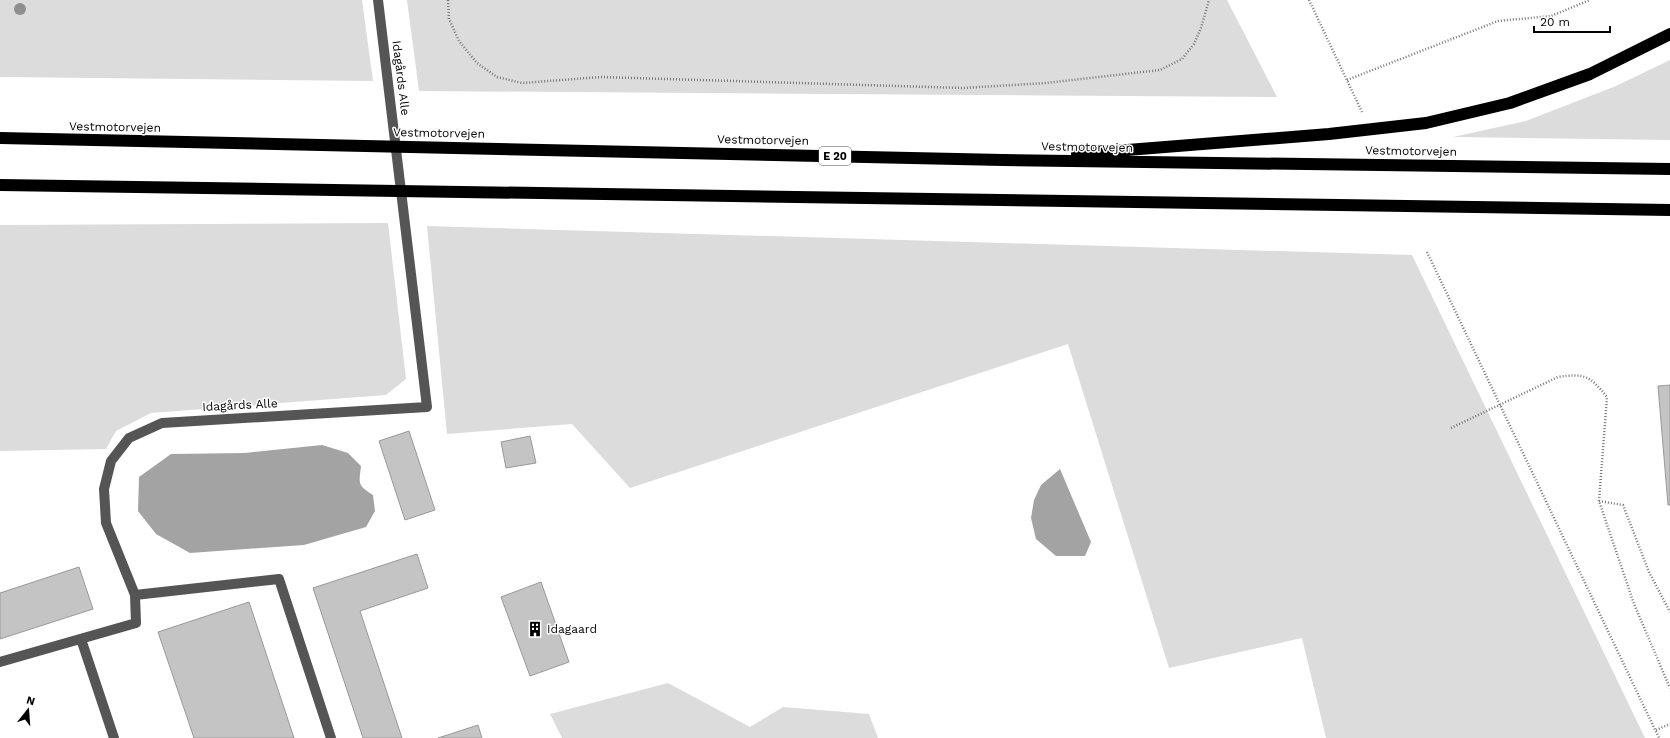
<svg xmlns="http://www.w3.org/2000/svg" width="1670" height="738" viewBox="0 0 1670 738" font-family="'Work Sans',sans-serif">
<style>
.green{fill:#dcdcdc}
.water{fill:#a3a3a3}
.building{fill:#c4c4c4;stroke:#999}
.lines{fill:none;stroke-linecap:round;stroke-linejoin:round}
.path{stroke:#777;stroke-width:2.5;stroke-dasharray:1 2;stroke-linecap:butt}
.minor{stroke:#555;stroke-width:10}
.highway{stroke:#000;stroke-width:12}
.tree{fill:#8f8f8f}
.labels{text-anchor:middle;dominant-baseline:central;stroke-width:3;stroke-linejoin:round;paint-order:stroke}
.shield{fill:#fff;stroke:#4c4c4c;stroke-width:1}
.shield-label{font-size:11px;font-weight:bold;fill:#000}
.street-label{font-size:12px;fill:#000;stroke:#fff}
.poi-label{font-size:12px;fill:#000;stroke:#fff;text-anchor:start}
</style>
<rect width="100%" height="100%" fill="#fff"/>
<path class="green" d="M0,0h362l11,81 -373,-4z
M407,0h820l50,97 -858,-6z
M1670,60v80l-217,-3 73,-16 90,-35z
M388,223l18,156 -20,16 -235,18 -35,18 -10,18 -106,2v-226z
M427,226l985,29 233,483h-319l-24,-100 -133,30 -101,-324 -438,144 -58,-64 -125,10z
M668,683l82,44 33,-20 86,7 9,24h-316l-12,-24z"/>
<path class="water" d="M322,445l26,8 13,13c-2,18 -4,19 12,29l2,16 -9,16 -62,18 -114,8 -34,-19 -18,-23 1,-34 32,-23 74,-1z
M1060,469l31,73 -6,14h-29l-20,-17 -5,-21 3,-18 7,-15z"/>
<path class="building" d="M1670,385v120h-2l-10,-119z
M409,431l26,79 -30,10 -26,-79z
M530,436l6,27 -30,5 -5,-26z
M417,554l11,34 -68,23 42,127h-39l-50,-150z
M79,567l14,42 -93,30v-46z
M541,582l28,80 -39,14 -29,-79z
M249,602l45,136h-100l-36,-106z
M478,725l4,13h-44z"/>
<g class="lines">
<path class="path" d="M448,0l1,19 10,22 18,22 20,14 25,6 79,-6 362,11 83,-5 114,-13 22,-11 12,-15 7,-16 8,-28
M1309,0l53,112
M1347,80l151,-59 53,-5 39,-16
M1427,252l232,486
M1451,428l107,-51c27,-4 32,-1 49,20l-8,104 35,103 36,84
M1599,501l24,4 26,67 21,40
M1656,730l14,-6"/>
<path class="minor" d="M81,639l33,99
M0,662l136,-39 -1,-28
M331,738l-52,-159 -144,16 -29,-72 -2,-34 7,-28 18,-23 33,-15 265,-16 -49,-407"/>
<path class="highway" d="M0,138l1003,22 667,9
M1077,154l252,-20 97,-11 84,-20 80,-29 80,-40
M0,185l1670,25"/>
</g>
<circle class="tree" cx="20" cy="9" r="6"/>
<defs>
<symbol id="building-bare" viewBox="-9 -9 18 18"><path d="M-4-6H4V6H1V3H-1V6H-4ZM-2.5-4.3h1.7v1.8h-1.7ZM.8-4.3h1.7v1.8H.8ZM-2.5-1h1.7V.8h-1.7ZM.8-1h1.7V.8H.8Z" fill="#000" stroke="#fff" stroke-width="2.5" paint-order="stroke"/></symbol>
</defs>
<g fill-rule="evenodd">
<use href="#building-bare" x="524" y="618" width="22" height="22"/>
</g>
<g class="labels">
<rect class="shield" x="819" y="147" width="32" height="18" rx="3"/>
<g class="shield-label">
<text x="835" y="156">E 20</text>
</g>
<g class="street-label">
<text transform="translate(401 78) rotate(83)">Idagårds Alle</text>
<text transform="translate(115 127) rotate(1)">Vestmotorvejen</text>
<text transform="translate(439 133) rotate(1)">Vestmotorvejen</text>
<text transform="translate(763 140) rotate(1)">Vestmotorvejen</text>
<text transform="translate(1087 147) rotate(1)">Vestmotorvejen</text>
<text transform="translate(1411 151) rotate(1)">Vestmotorvejen</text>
<text transform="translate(240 405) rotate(-3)">Idagårds Alle</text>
</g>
<g class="poi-label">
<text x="547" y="629">Idagaard</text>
</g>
</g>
<g transform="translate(28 710) rotate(17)" stroke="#ffffff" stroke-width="3" paint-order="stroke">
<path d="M0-3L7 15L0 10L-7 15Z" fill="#000000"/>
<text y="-6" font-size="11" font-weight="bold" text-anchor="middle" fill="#000000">N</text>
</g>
<path d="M1534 26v6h76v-6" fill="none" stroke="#000000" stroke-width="2"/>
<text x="1540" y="26" font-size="12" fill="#000000" stroke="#ffffff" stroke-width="3" paint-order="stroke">20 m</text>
</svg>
